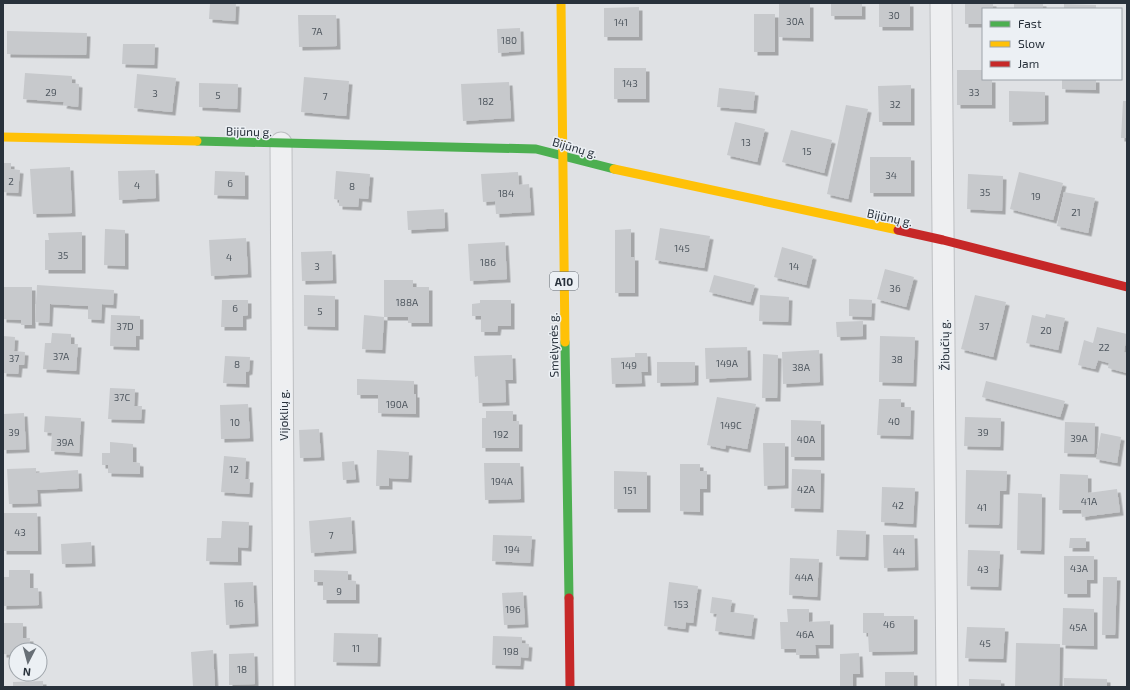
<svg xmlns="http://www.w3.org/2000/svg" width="1130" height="690" viewBox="0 0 1130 690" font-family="'Exo 2',sans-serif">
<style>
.building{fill:#c7c9cc;filter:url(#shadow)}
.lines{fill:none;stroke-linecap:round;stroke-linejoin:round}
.street-casing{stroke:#bdbfc2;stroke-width:23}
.street{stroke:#eeeff1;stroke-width:21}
.fast{stroke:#4caf50;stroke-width:9}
.slow{stroke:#ffc107;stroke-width:9}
.jam{stroke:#c62828;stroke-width:9}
.labels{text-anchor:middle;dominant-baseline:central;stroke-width:3;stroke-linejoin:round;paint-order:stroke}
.number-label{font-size:10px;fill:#505860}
.shield{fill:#ecf0f4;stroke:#636a72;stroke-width:1}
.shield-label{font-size:11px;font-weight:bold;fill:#28313b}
.street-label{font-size:12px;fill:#28313b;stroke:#ecf0f4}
</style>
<defs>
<filter id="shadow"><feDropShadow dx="3.5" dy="3.5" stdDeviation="0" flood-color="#0004"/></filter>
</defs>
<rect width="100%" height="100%" fill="#dfe1e4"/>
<path class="building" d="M210,3h26l-1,18 -26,-2z
M831,3h31v13h-31z
M879,3h31v24h-31z
M965,3h28v6h-10v15h-18z
M1014,3h29v6h-29z
M779,4h31v34l-31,-1z
M1064,4l32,1v4h-32z
M639,7v30h-35v-29z
M754,14h21v38h-21z
M298,15h38l1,31 -38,1z
M520,28l1,23 -23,2 -1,-24z
M7,31l80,2 -1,22 -79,-1z
M123,44h32l-1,21 -32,-1z
M614,68h32v31h-32z
M957,70h26v9h9v26h-35z
M25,73l47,3v7l7,1 -1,23 -15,-2 1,-3 -41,-3z
M137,74l39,4 -4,34 -38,-4z
M304,77l45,4 -3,35 -45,-4z
M1062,79h34v11l-34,-1z
M509,82l2,36 -48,3 -2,-37z
M199,83l39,1 -1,25 -38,-2z
M911,85v37h-32l-1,-36z
M719,88l36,4 -2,18 -36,-3z
M1009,91l36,1v29l-36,1z
M1123,101h4v37h-6z
M846,105l22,4 -20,90 -21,-5z
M735,122l30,7 -8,33 -30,-7z
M791,130l41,10 -8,33 -42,-11z
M870,157h41v36h-41z
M3,163h8v6l9,1 -2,23 -15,-1z
M70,167l2,46 -39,1 -3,-45z
M155,170l1,28 -37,2 -1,-29z
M215,171l30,1v24l-31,-1z
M336,171l34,3 -2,25 -9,-1 -1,9 -19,-1v-6l-5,-1z
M518,172l1,13 10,-1 2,28 -35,2 -1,-13 -12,1 -2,-28z
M1019,172l44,11 -10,37 -43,-11z
M968,174l35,2 -1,35 -35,-2z
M1064,192l31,6 -7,35 -31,-7z
M444,209l1,19 -37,2 -1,-19z
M660,228l50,8 -6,32 -49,-8z
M105,229l20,1v36l-21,-1z
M631,229v28h4v36h-20v-63z
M82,232v38h-37v-30h4l-1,-7z
M246,238l2,36 -37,2 -2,-36z
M505,242l2,37 -37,2 -2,-37z
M782,247l31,9 -7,29 -32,-8z
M332,251l1,29 -31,1 -1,-29z
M885,269l29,8 -8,30 -29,-8z
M714,275l41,10 -5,17 -41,-10z
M384,280h29v7h16v36h-21v-6h-24z
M37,285l77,5 -1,15 -11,-1 -1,16 -13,-1v-13l-38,-2 -1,19 -14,-1z
M3,287h29v38h-11v-5l-18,-1z
M304,295l31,1v31l-31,-1z
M760,295l29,2 -1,25 -29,-1z
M975,295l31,7 -13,55 -32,-8z
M849,299l23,1 -1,17 -22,-1z
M222,300h26v15l-5,1v11h-22z
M480,300h31v26h-13l-1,6h-16v-16h-9v-12l8,-1z
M1046,314l19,4 -7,32 -32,-7 6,-28 13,3z
M111,315l29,1v20h-4v11l-26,-1z
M364,315l20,2 -2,33 -20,-1z
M863,321v15l-26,1 -1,-15z
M1097,327l30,7 -3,18 3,1v20l-19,-5 1,-5 -11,-3 -3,9 -17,-4 6,-25 9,3z
M52,333l19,1v10h7l-2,27 -33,-2 2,-26h6z
M3,336l12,1 -1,14 11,1 -1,13h-5l-1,9 -15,-1z
M880,336l35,1 -2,46 -34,-1z
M747,347l1,30 -42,2 -1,-31z
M819,350l1,32 -37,2 -1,-32z
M635,353h12l1,19h-7l1,11 -30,1 -1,-26 24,-1z
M763,354l15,1 -1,43h-15z
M512,355l1,25h-8l1,22 -27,1 -1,-27 -3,1 -1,-21z
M225,356l25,1 -1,14 -3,1v12l-23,-1z
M657,362h38v20l-38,1z
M357,379l57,2v13h2v20l-38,-1v-18h-21z
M986,381l79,20 -5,16 -78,-20z
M110,388l25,1 -1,17h8l-1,14 -33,-1z
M717,397l39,7 -9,45 -21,-4 -1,4 -18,-4z
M879,399h22v8h10l-1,29 -33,-1z
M248,404l2,34 -29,1 -1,-34z
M486,411h27v10h6v27h-37v-30h4z
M24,413l2,36 -23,1v-36z
M45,416l36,2 -2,35 -28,-2 1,-18 -8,-1z
M965,417l36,1 -1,29 -36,-1z
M791,420l30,1v36h-30z
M1065,422l30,1 -1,31 -30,-1z
M319,429l2,28 -21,1 -1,-28z
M1101,433l20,4 -4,26 -21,-4z
M110,442l23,2v18l7,1v11l-32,-1v-8h-6v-12h8z
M763,443h22v42l-21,1z
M377,450l32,2 -1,27 -19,-1v8h-13z
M224,456l22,2 -1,21h5l-1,15 -28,-2z
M354,461l2,18 -13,1 -1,-18z
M484,463h36l1,36 -36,1z
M680,464h20v7h7v18h-7v23l-20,-1z
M36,468v5l42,-3 1,18 -42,2 1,13 -29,1 -2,-35z
M792,469l29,1 -1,39 -29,-1z
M966,470l41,1 -1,20h-6l-1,34 -34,-1z
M614,471l33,1v37h-33z
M1060,474l28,1v18l29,-4 3,23 -38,5 -1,-7h-22z
M882,487l33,1 -2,36 -32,-2z
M1018,493l24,1 -1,57 -24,-1z
M3,513h34l1,38h-35z
M351,517l2,33 -42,3 -2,-32z
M222,521l27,1 -1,26 -10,-1v15l-32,-1 1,-23h14z
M837,530l29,1 -1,26 -29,-1z
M493,535l39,1 -2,27 -38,-2z
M883,535h31l1,32 -31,1z
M1070,538h16v10h-17z
M91,542l1,21 -30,1 -1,-20z
M968,550l32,1 -2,36 -31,-1z
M1064,556h30v24h-7v14h-23z
M790,558l29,1 -2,38 -28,-2z
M9,570h21v18h8l1,17 -36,1v-29h6z
M314,570l34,1v9l8,1v19h-33v-18h-9z
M1103,577h14l-2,58h-13z
M253,582l2,41 -29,2 -2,-42z
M669,582l29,4 -5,37 -7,-1 -1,7 -21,-3z
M523,592l2,32 -21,1 -2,-32z
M712,597l20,3 -2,12 24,3 -3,21 -36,-5 2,-17 -7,-1z
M1063,608l31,1v37l-32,-1z
M787,609h22v13l21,-1v24h-15l1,10h-20v-6h-15l-1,-27h8z
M863,613h21v3h30v35l-45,1 -1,-19h-5z
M3,623h20v15h7l-1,12h-13v5l-13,-1z
M967,627l38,1 -2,31 -38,-1z
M334,633l44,1 -1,29 -44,-1z
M493,636l29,1v6l7,1 -1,14 -7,-1 -1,9 -28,-1z
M1016,643l44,1 -1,43h-44z
M213,650l2,37h-22l-2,-35z
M254,653l1,31 -26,1v-31z
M859,653l1,21h-7v13h-13v-33z
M885,672h29v15h-29z
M1064,678l43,1v8h-43z
M969,679l32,1v7h-32z
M43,681v6h-30v-5z"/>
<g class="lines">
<defs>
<path id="street" d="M941,3l6,684
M281,143l3,544"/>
</defs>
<use href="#street" class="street-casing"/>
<use href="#street" class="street"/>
<path class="fast" d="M197,141l339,8 78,20
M565,342l4,256"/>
<path class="slow" d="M561,3l4,339
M3,137l194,4
M614,169l284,61"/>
<path class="jam" d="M898,230l45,10 184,47
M569,598l1,89"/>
</g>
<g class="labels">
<g class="number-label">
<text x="894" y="15">30</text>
<text x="795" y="21">30A</text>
<text x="621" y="22">141</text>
<text x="317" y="31">7A</text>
<text x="509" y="40">180</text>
<text x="630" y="83">143</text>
<text x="51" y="92">29</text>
<text x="974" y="92">33</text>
<text x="155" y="93">3</text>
<text x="218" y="95">5</text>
<text x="325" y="96">7</text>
<text x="486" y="101">182</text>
<text x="895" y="104">32</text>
<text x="746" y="142">13</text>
<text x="807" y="151">15</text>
<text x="891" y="175">34</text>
<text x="11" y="181">2</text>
<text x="230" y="183">6</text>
<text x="137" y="185">4</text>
<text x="352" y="186">8</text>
<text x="985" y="192">35</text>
<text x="506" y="193">184</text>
<text x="1036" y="196">19</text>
<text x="1076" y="212">21</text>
<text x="682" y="248">145</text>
<text x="63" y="255">35</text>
<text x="229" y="257">4</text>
<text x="488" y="262">186</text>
<text x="317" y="266">3</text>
<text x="794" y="266">14</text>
<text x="895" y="288">36</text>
<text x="407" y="302">188A</text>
<text x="235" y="308">6</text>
<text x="320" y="311">5</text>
<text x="125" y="326">37D</text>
<text x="984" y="326">37</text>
<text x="1046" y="330">20</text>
<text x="1104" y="347">22</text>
<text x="61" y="356">37A</text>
<text x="14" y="358">37</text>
<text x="897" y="359">38</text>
<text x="727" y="363">149A</text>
<text x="237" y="364">8</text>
<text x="629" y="365">149</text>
<text x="801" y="367">38A</text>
<text x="122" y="397">37C</text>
<text x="397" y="404">190A</text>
<text x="894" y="421">40</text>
<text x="235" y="422">10</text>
<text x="731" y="425">149C</text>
<text x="14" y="432">39</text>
<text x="983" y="432">39</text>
<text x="501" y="434">192</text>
<text x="1079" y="438">39A</text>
<text x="806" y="439">40A</text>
<text x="65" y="442">39A</text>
<text x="234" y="469">12</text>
<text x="502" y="481">194A</text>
<text x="806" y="489">42A</text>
<text x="630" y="490">151</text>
<text x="1089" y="501">41A</text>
<text x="898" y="505">42</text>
<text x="982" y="507">41</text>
<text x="20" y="532">43</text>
<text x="331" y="535">7</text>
<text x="512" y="549">194</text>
<text x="899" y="551">44</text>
<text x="1079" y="568">43A</text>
<text x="983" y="569">43</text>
<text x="804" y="577">44A</text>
<text x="339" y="591">9</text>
<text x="239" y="603">16</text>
<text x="681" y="604">153</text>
<text x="513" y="609">196</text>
<text x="889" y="624">46</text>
<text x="1078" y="627">45A</text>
<text x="805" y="634">46A</text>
<text x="985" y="643">45</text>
<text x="356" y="648">11</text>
<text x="511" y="651">198</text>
<text x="242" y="669">18</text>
</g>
<rect class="shield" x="550" y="272" width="28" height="18" rx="3"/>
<g class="shield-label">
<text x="564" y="281">A10</text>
</g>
<g class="street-label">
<text transform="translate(249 131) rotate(1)">Bijūnų g.</text>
<text transform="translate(575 147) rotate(16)">Bijūnų g.</text>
<text transform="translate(890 217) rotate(12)">Bijūnų g.</text>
<text transform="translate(553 345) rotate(-91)">Smėlynės g.</text>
<text transform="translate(944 345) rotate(-91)">Žibučių g.</text>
<text transform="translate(283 415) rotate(-90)">Vijoklių g.</text>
</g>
</g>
<rect width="1130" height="690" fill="none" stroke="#28313b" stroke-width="8"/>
<rect x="982" y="8" width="140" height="72" fill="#ecf0f4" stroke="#9ea4aa"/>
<rect x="990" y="21" width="20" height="6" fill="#4caf50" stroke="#9ea4aa"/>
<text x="1018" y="28" font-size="12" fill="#28313b">Fast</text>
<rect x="990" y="41" width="20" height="6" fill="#ffc107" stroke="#9ea4aa"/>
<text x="1018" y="48" font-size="12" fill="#28313b">Slow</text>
<rect x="990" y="61" width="20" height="6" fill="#c62828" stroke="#9ea4aa"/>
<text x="1018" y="68" font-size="12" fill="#28313b">Jam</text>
<g transform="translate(28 662) rotate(186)"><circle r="19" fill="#ecf0f4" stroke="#9ea4aa"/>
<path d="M0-3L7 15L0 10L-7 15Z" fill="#686f76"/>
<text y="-6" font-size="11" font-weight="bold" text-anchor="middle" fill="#28313b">N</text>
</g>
</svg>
